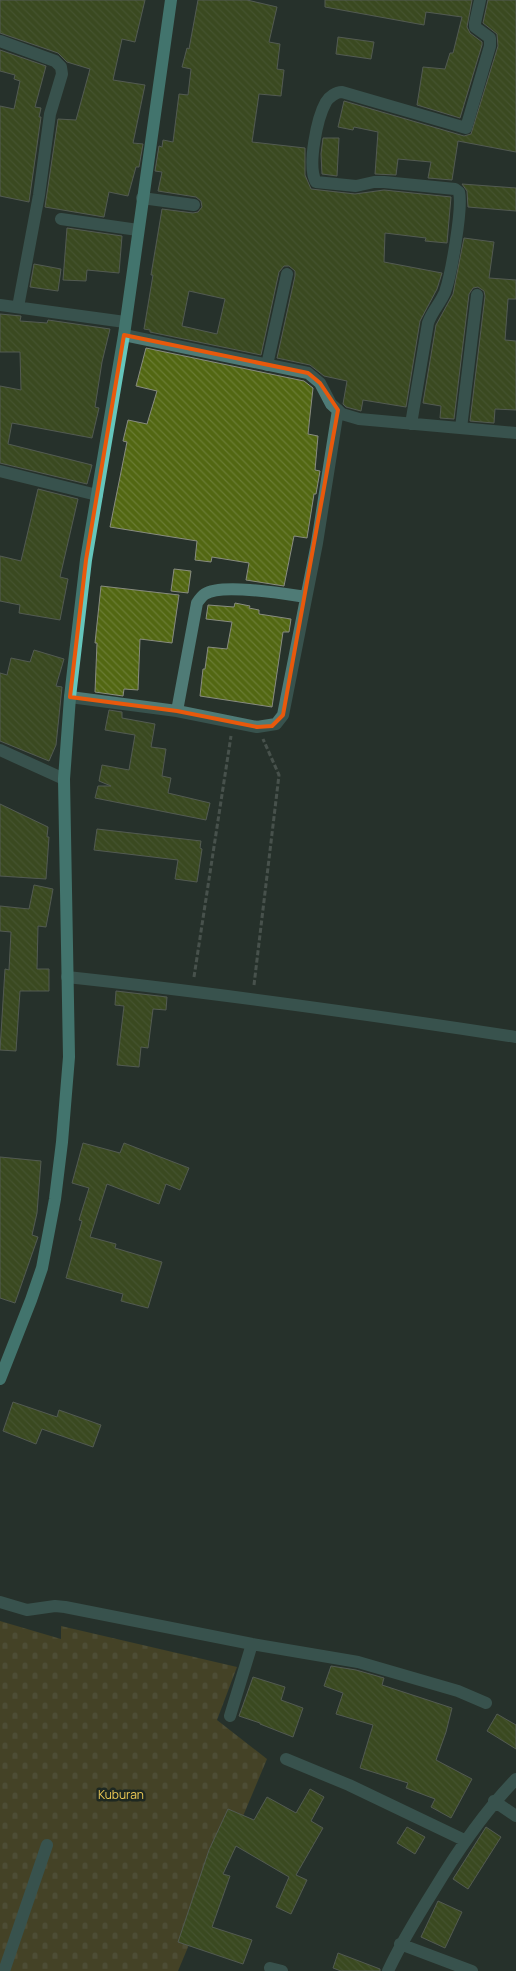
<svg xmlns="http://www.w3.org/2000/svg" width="516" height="1971" viewBox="0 0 516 1971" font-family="Manrope,sans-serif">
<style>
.cemetery{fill:url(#cemetery-stones)}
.building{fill:url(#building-back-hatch);stroke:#888c80;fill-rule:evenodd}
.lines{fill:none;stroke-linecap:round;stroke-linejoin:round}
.path{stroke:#707973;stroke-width:3;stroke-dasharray:5 2.5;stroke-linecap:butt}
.minor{stroke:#4f7b76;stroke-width:12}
.major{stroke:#65c6bc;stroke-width:12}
.marked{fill:none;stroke:#e8590c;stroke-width:4;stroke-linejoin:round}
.labels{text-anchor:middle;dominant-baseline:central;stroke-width:5;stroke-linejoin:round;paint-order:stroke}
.park-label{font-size:12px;fill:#efcb56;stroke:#1e2821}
</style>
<defs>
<pattern id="cemetery-stones" width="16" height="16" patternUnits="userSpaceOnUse" patternTransform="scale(1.25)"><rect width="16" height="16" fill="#685721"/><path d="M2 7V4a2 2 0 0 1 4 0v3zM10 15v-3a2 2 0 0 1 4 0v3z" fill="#7d6f40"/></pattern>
<pattern id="building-back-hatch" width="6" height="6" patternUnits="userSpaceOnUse" patternTransform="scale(1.25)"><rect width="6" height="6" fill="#526712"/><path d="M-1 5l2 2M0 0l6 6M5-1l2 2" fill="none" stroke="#6a7c34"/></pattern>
</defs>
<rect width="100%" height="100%" fill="#27322b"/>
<path class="cemetery" d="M0,1621l61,18v-13l176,41 -20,53 50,39 -89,212h-178z"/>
<path class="building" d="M0,0h145l-10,42 -13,-3 -9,41 32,5 -12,58 10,1 -4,23h-3l-8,29 -19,-4 -5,25 -59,-10 13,-88 18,1 14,-51 -23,-7 -9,-9 -58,-20z
M198,0h49l30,7 -8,35 11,2 -3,25 7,1 -3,26 -22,-2 -7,48 53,6v27l6,14 44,5 29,-4 67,7 -4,46 -22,-2 1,-3 -41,-5 -1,29 58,11 -5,16 -17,32 -14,86 -43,-7 -2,11 -15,-4 -3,-3 4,-23 -23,-5 -14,-11 -33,-7 18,-82v-5l-6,-5h-5l-5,6 -18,83 -111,-23v-2l-6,-1 9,-54h-2l11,-66 31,4 5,-1 4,-5 -1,-6 -5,-4 -38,-6 4,-19 -7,-1 4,-25 3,1 1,-7 10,2 6,-48 9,1 3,-26 -9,-2 5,-19 2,1zM189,291l36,8 -8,35 -35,-8z
M325,0h147l-5,27 3,6 12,9v3l-22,73 -43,-13 6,-38 22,2 5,-16h3l9,-36 -36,-5 -2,13 -99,-18z
M488,0h28v152l-58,-11 -6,39 -24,-2 3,-16 -33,-3 -2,16 -21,-1 3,-42 -24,-5 -1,3 -15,-3 6,-26 120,35 7,-2 27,-88 -1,-12 -14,-11z
M338,37l36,5 -3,17 -35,-5z
M0,50l46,16 -11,41 6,1 -2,9h2l-12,85 -29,-6v-90l14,3 6,-28 -6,-2 1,-4 -15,-4z
M323,138h16l-2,38 -15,-2 -1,-20z
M462,184l54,4v23l-48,-4 -1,-16z
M67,228l55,8 -3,37 -32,-3 -1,11 -23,-1z
M464,238l30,4 -5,36 27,2v19h-8l-3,41 11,1v69l-21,-1 -1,14 -24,-2 15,-125 -1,-5 -6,-4 -5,1 -4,6 -15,125 -14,-1 1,-12 -18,-3 13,-78 17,-31z
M34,264l27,5 -3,22 -28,-4z
M0,314l21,2 -1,5 27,2 1,-3 62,9 -8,33 -7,45 4,1 -7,30 -80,-15 -4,21 84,21 -5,19 -87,-21v-77l21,4 -1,-38h-20z
M146,348l158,33 9,7 -5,46 10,2 -3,34 5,1 -4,23h-2l-7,44 -13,-2 -10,50 -38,-6 3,-17 -37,-6 -1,5 -16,-2 2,-19 -87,-14 17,-85 -4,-1 5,-21 19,4 10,-33 -21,-5z
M38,489l40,10 -18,78 8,2 -8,41 -41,-7 1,-8 -20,-4v-45l21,5z
M174,569l17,2 -3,22 -17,-2z
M101,586l78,9 -7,48 -32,-4 -2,51 -14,-1 -1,7 -28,-4 2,-49h-2z
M235,603l15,3 -1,2 10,2v4l32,5 -2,13h-6l-11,75 -72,-11 3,-27h2l3,-22 19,2 5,-27 -26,-3 2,-14 26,2z
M34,650l30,9 -8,27 6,1 -6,58 -7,16 -49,-20v-68l7,2 4,-17 19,4z
M109,710l13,2v6l33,6 -4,23 15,2 -4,27 9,2 -3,15 42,10 -4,17 -111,-22 3,-12h13l-12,-5 3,-16 27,5 6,-35 -30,-5z
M0,804l48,23 -1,10h2l-3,42 -46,-3z
M97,829l104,12 -1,7 2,1 -5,33 -22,-3 3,-19 -84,-10z
M34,885l19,4 -7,38 -8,-1 -1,43h12v22h-29l-4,60 -16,-1 5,-81 4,1 2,-38 -11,-1v-25l29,3z
M116,991l51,6 -1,13 -13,-1 -5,39 -7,-1 -2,20 -22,-2 7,-59 -9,-1z
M83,1143l37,10 4,-10 65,25 -9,22 -14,-6 -7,20 -52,-20 -17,53 26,7 -1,4 47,14 -14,46 -27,-7 2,-7 -57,-16 16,-57 -3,-1 10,-32 -17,-5z
M0,1157l41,4 -4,52 -5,22 6,2 -23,66 -15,-5z
M13,1402l44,15 2,-7 42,15 -8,22 -51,-18 -6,15 -33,-13z
M331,1666l25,4 28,8 -2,7 70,23 -6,24 -10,28 36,19 -21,39 -20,-11 4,-8 -29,-11 2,-5 -48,-15 13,-43 -37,-11 7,-21 -19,-7z
M253,1677l32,10 -4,13 22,8 -10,29 -33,-13v-1l-21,-7z
M497,1714l19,11v24l-29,-18z
M310,1789l14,8 -13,24 12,7 -27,47 11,5 -16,34 -15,-7 13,-30 -53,-31 -13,28 7,2 -18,51 40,13 -9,24 -65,-22 31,-92 19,-41 26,11 13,-23 29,16z
M407,1827l18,10 -10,17 -18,-11z
M486,1827l15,10 -33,52 -15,-10z
M438,1901l24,11 -17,36 -24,-11z
M338,1953l42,16v2h-39l-8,-3z"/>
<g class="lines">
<path class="path" d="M194,977l37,-241
M254,985l25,-210 -16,-36"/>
<path class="minor" d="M0,41l55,20 6,6 1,7 -12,40 -11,81 -21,112
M142,198l52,7
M61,219l77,11
M0,305l125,17
M124,335l184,38 12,10 11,21 11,10 17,5 157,14
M267,365l20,-91
M411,424l17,-101c4,-12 12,-19 17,-31 6,-17 18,-84 14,-100l-4,-3 -71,-7h-10l-18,4 -40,-4c-9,-16 1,-64 10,-80 3,-5 10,-10 16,-10l124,36 24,-82v-8l-15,-11v-4l5,-23
M461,428l16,-133
M0,471l97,24
M70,697l107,14 80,16 19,-3 7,-9 34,-172 21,-133
M177,711l20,-108c2,-3 5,-7 8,-9 16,-11 81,0 101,3
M0,750l64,29
M67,977c150,16 299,37 449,60
M0,1602l27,8 28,-4 10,1 187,37 106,18 100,29 28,12
M230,1716l22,-72
M286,1759l63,26 115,55
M494,1801l22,15
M400,1944l72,27
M270,1968l12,3
M4,1971l43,-126
M388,1971c13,-28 29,-54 46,-81 24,-40 49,-77 82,-111"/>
<path class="major" d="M0,1379l31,-79 11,-32 13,-69 7,-57 7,-85 -5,-278 6,-82 16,-137 38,-225 47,-335"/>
</g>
<path d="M0 0H516V1971H0ZM124,335l184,38 12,10 18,27 -55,305 -11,11 -15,1 -80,-16 -107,-14 16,-137z" fill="#27322b" fill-opacity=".55" fill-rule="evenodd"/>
<path class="marked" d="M124,335l184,38 12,10 18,27 -55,305 -11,11 -15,1 -80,-16 -107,-14 16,-137z"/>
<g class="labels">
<g class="park-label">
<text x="121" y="1794">Kuburan</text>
</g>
</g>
</svg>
